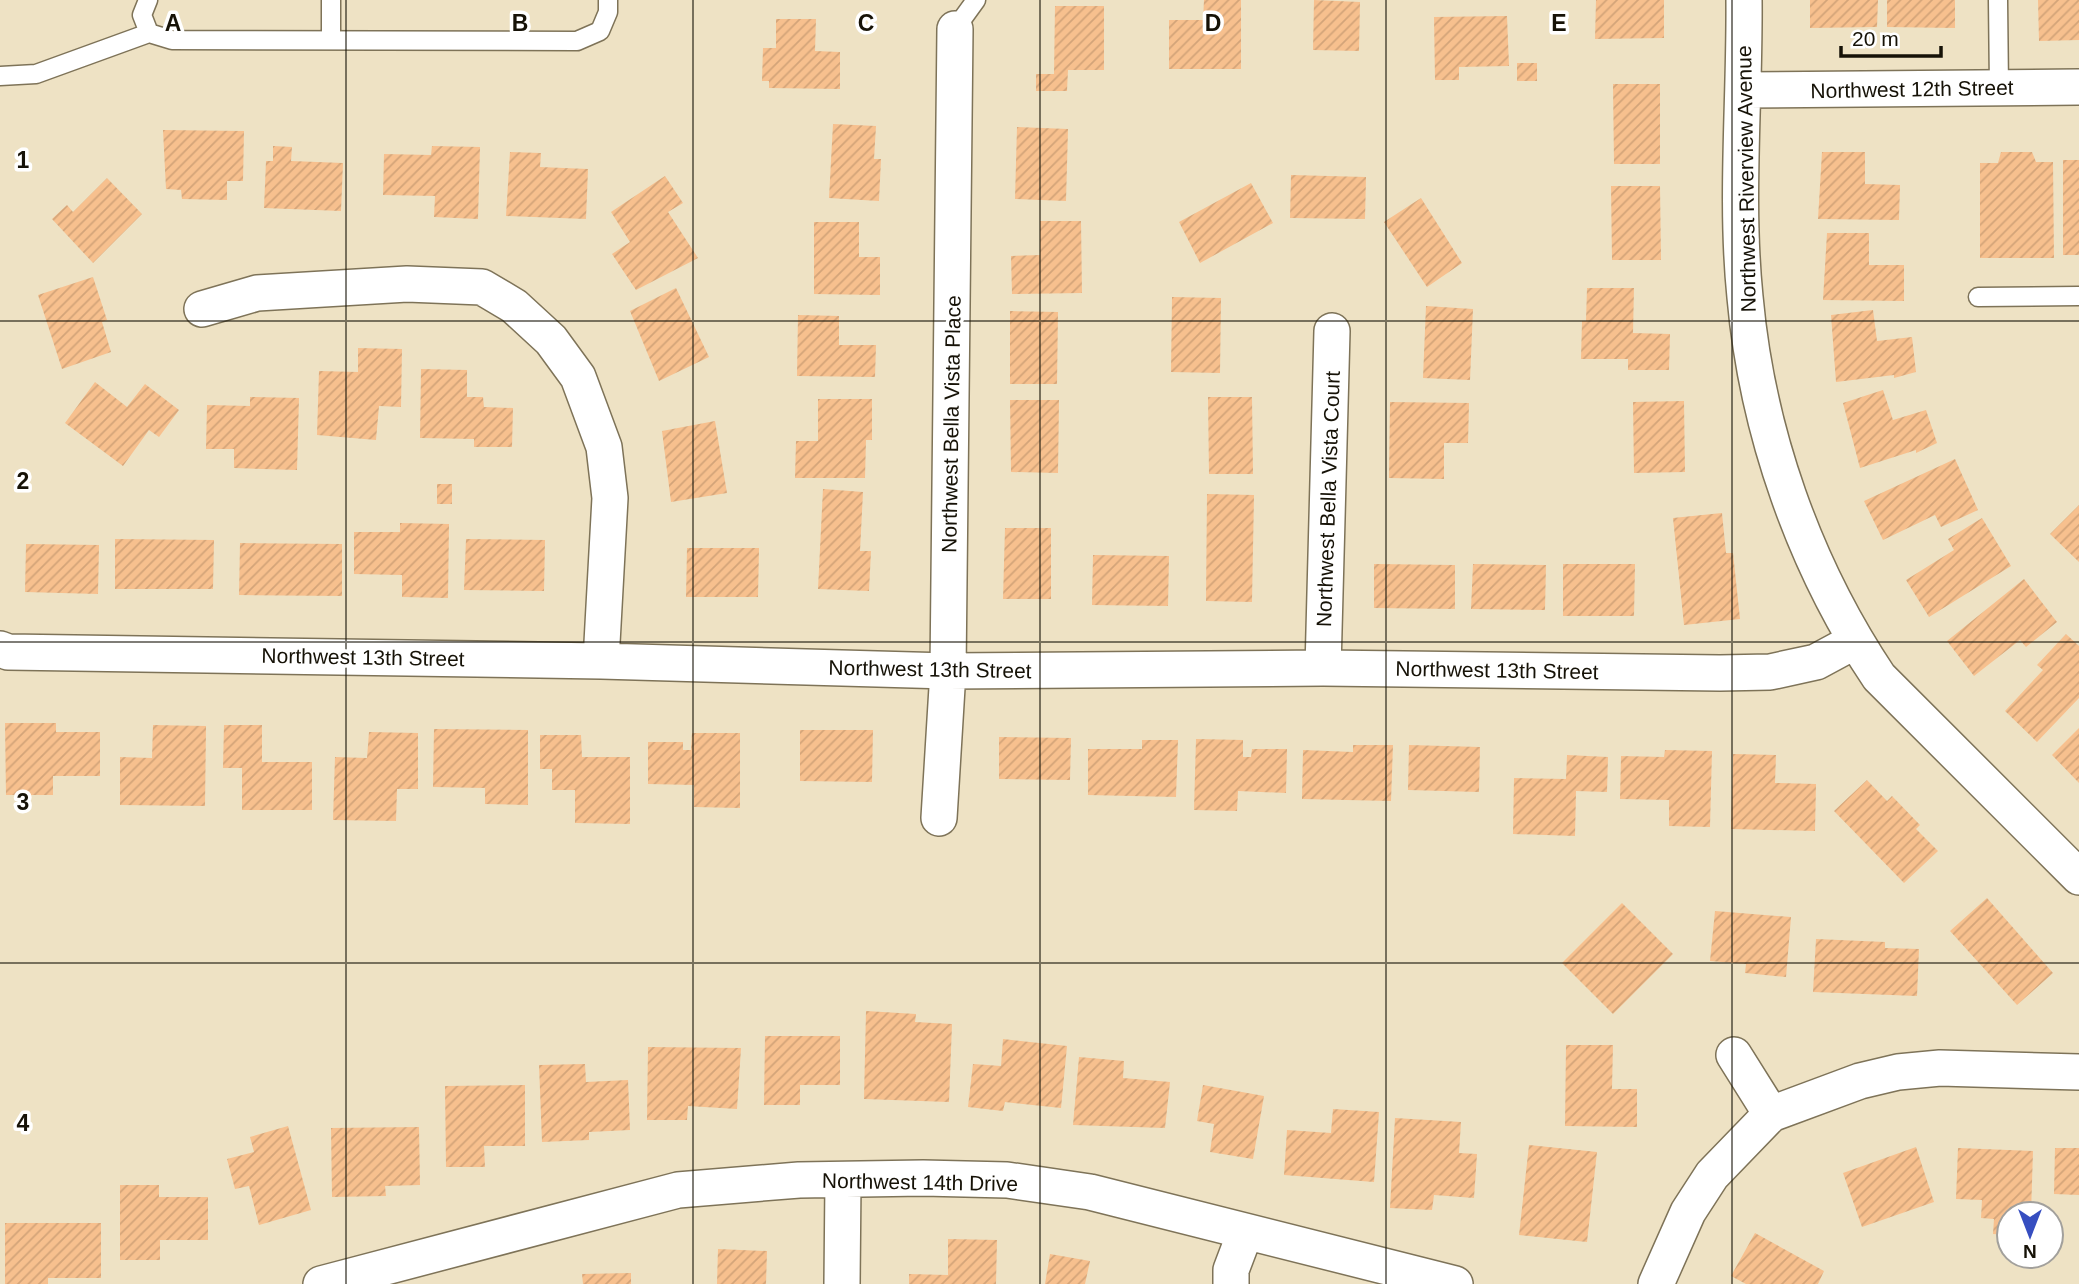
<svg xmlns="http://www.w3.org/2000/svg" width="2079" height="1284" viewBox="0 0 2079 1284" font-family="Helvetica,sans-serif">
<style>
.building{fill:url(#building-hatch)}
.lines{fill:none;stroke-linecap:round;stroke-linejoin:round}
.lane-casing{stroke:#7e7358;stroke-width:21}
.street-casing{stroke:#7e7358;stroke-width:38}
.lane{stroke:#fff;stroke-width:18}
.street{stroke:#fff;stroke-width:35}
.grid{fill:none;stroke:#161207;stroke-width:2;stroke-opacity:0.55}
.labels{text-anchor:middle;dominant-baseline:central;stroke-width:7;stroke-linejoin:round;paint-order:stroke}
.street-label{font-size:21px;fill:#161207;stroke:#fff}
.grid-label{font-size:23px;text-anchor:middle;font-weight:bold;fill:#161207;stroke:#fff;stroke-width:7;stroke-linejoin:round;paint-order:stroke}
</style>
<defs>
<pattern id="building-hatch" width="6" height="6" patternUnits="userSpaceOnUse" patternTransform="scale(1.75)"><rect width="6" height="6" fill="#f7c08e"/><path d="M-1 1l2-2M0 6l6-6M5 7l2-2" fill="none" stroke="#d3a479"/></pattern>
</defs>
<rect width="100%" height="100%" fill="#eee2c4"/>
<path class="building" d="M1204,0h37v69h-72v-49h34z
M1314,0l46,2 -1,49 -46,-1z
M1596,0h68v38l-69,1z
M1810,0h68l-1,27 -67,1z
M1887,0h68v28l-68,-1z
M2038,0h41v40l-40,1z
M1055,6h49v64h-36l-1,21h-31v-17h18z
M1507,16l2,50 -50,1v13h-24l-1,-63z
M776,19h40l-1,32 25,1v37l-71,-1v-7h-7l1,-33h13z
M1517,63h20v18h-20z
M1613,84h47v80h-46z
M833,124l43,2 -2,33h7l-2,42 -50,-3z
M1017,127l51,2 -2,72 -51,-2z
M163,130l81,1 -1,50h-16v19l-45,-1 -1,-9 -15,-1z
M273,146l19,1 -1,14 52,2 -2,48 -77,-3 2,-47h7z
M432,146l48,1 -2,72 -44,-2 1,-21 -52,-1 1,-41 47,1z
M510,152l31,1 -1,14 48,2 -2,50 -80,-3z
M1822,152h43v32l35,1 -1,35 -81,-1z
M2001,152h31l4,10h17l1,96h-74v-95h18z
M2063,160h16v95h-16z
M1291,175l75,2 -1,42 -75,-1z
M665,176l18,27 -15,9 30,46 -62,32 -24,-36 18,-12 -19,-30z
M107,178l35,36 -49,49 -41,-44 15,-14 6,7z
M1251,183l22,40 -73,40 -21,-41z
M1611,186h49l1,74h-49z
M1421,198l41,65 -35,24 -43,-65z
M1040,221h41l1,72 -70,1 -1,-38 29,-1z
M814,222h45v35h21v38l-66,-1z
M1827,233h42v32h35v36l-81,-1z
M93,277l14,43 -5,2 9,30 -49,17 -24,-74z
M676,288l33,69 -50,24 -29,-70z
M1587,288h47l-1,45 37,1 -1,36h-41v-11h-47l1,-38h4z
M1172,297l49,1 -1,75 -49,-1z
M1426,306l47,3 -3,71 -47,-2z
M1873,310l4,31 35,-4 4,35 -22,6v-3l-58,7 -5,-67z
M1010,311l48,1 -1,72h-47z
M798,315l41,1v29h37l-1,32 -78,-1z
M358,348l44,1 -1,58 -22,-1 -3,34 -59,-5 2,-64 39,1z
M421,369l46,1v27h16l1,10 29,1 -1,39h-38v-8l-54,-1z
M95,382l32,25 18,-23 34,26 -20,27 -10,-7 -26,36 -58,-43z
M1883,390l10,30 33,-10 11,33 -21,10v-3l-56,18 -17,-65z
M250,397l49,1 -2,72 -63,-2v-19h-28l1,-44 43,1z
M1208,397h44l1,77h-44z
M818,399h54v41h-6l-1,38h-70l1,-37h22z
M1010,400h49l-1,73 -47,-1z
M1684,401l1,71 -51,1 -1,-71z
M1390,402l79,1 -1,40h-24v36l-55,-1z
M715,421l12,72 -56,9 -9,-71z
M1955,459l23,51 -37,17 -6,-12 -52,25 -19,-39z
M437,484h15v20h-15z
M823,489l40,3 -3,59h11l-2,40 -51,-2z
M1207,494l47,1 -2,107 -46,-1z
M2079,505v57l-29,-28z
M1722,513l4,40h7l7,66 -56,6 -11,-107z
M1982,518l29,48 -82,51 -23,-37 48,-30 -6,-11z
M400,523l49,1 -1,74 -46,-1v-22l-48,-1v-42h46z
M1005,528h46v71h-48z
M115,539l99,1 -1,49h-98z
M466,539l79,1 -1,51 -80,-1z
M240,543l102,1v52l-103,-1z
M26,544l73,1 -1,49 -73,-2z
M687,548h72l-1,49h-72z
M1093,555l76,1 -1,50 -76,-1z
M1374,564l81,1v44l-81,-1z
M1473,564l73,1 -1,45 -74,-1z
M1563,564h72l-1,52h-71z
M2024,579l33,43 -31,25 -6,-7 -46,36 -27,-35z
M2066,634l13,12v52l-42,44 -32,-31 38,-41 -6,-5z
M5,723h51v9h44v44h-47v19h-47z
M153,725l53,1 -1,80 -85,-1v-48l32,1z
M224,725h38v37h50v48h-70v-42h-19z
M2079,728v55l-27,-28z
M434,729l94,1v75l-43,-1v-16l-52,-1z
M800,730h73l-1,52 -72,-1z
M369,732l49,1v56h-21l-1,32 -63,-1 2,-63 32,1z
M692,733h48v75l-46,-1v-22l-46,-1v-42h35v8h8z
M540,735h41l1,22h48v67l-55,-1v-33h-23v-21h-12z
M999,737l72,1 -1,42 -71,-1z
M1196,739l47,1v17h8l1,-8h35l-1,44 -48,-2 -1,20 -43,-1z
M1142,740h36l-2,57 -88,-2v-46h54z
M1353,745h40l-2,56 -89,-2 1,-49 50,2z
M1409,745l71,2 -1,45 -71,-2z
M1665,750l47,1 -2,76 -41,-1v-26l-49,-1 1,-43 43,1z
M1733,754l43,1 -1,28 41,1 -1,47 -84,-2z
M1567,755l41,2 -1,35 -31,-1 -1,45 -62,-2 1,-56 52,1z
M1867,780l20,21 5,-5 28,29 -4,4 22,22 -34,32 -70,-72z
M1987,898l66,75 -36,32 -67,-74z
M1622,903l51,51 -60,60 -51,-51z
M1715,911l76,6 -5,60 -41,-4 1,-9 -36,-3z
M1816,939l69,3v6l34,1 -2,47 -104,-4z
M866,1011l50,3 -1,8 37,2 -3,78 -85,-3z
M765,1036h75v49h-40v20h-36z
M1003,1039l64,7 -6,62 -56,-6 -2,9 -35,-4 5,-43 28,2z
M1566,1045h47l-1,44h25v38l-72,-1z
M648,1047l93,1 -4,61 -49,-3 -1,14h-40z
M1079,1057l45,4 -1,17 47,4 -5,46 -92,-3z
M585,1064l1,18 42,-2 2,50 -41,2v8l-47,2 -3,-77z
M525,1085v61h-41l1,21h-39l-1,-81z
M1203,1085l61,11 -11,63 -43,-7 4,-28 -17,-3z
M1333,1109l46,3 -5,70 -90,-7 3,-45 44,3z
M1395,1118l66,4 -2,31 18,1 -3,44 -40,-3 -2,15 -42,-2z
M288,1126l23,84 -52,15 -10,-39 -14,3 -8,-30 27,-7 -4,-15z
M419,1127l1,58 -35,1 1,10 -54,1 -1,-69z
M1529,1145l68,7 -10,90 -68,-7z
M1916,1147l18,55 -72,25 -19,-54z
M1958,1148l75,3 -2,63h-22v21l-16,-1 1,-15 -13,-1 1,-18 -26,-1z
M2055,1148h24v47l-25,-1z
M120,1185h39v12h49v43h-48v20h-40z
M5,1223h96v55h-53v6h-43z
M1755,1233l69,38 -6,13h-72l-15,-8z
M948,1239l49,1 -1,44h-87v-10l39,1z
M718,1249l49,2 -1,33h-49z
M1050,1254l40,7 -5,23h-40z
M631,1273v11h-48l-1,-10z"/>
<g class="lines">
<defs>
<path id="lane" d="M148,0l-6,15 7,18 23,7 405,1 23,-10 8,-19v-12
M1998,0l1,88
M955,29l21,-29
M331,40v-40
M0,76l36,-2 113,-41
M1978,297l101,-1"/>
<path id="street" d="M1744,0c1,98 -9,199 1,297 12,134 59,268 134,380l200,200
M1745,90l334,-3
M202,309l55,-16 150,-9 75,3 32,19 37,34 27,37 26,70 6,51 -9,163
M0,649l8,3 593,9 347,10 375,-3 397,5 50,-1 46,-10 39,-21
M1323,668l9,-337
M939,818l9,-147 7,-642
M1734,1055l37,59
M321,1284l357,-94 121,-10 124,-2 84,2 83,12 365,92
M842,1284l1,-103
M1231,1284v-14l14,-37
M1656,1284l32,-72 24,-37 59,-61 89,-33 38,-9 42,-4 139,4"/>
</defs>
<use href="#lane" class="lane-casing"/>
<use href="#street" class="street-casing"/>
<use href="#lane" class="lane"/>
<use href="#street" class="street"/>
</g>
<path class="grid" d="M346,0v1284M693,0v1284M1040,0v1284M1386,0v1284M1732,0v1284M0,321h2079M0,642h2079M0,963h2079"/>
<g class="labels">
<g class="street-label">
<text transform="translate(1912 89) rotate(-1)">Northwest 12th Street</text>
<text transform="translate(1746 179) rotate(-91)">Northwest Riverview Avenue</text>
<text transform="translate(951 424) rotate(-89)">Northwest Bella Vista Place</text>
<text transform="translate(1328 499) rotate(-88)">Northwest Bella Vista Court</text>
<text transform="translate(363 657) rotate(1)">Northwest 13th Street</text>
<text transform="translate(930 669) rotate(1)">Northwest 13th Street</text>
<text transform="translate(1497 670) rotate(1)">Northwest 13th Street</text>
<text transform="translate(920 1182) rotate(1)">Northwest 14th Drive</text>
</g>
</g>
<g class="grid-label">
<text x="173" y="31">A</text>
<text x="520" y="31">B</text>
<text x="866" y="31">C</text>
<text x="1213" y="31">D</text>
<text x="1559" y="31">E</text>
<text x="23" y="168">1</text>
<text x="23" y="489">2</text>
<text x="23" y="810">3</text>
<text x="23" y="1131">4</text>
</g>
<g transform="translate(2030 1235) rotate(180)"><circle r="33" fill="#ffffff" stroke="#a2a09c" stroke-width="2"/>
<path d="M0-5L12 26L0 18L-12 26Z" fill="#364ec0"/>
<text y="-10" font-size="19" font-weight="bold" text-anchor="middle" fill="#161207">N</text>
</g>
<path d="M1841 46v10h100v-10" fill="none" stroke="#161207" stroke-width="3.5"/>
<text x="1852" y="46" font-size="21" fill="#161207" stroke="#ffffff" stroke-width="5" paint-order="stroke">20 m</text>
</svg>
